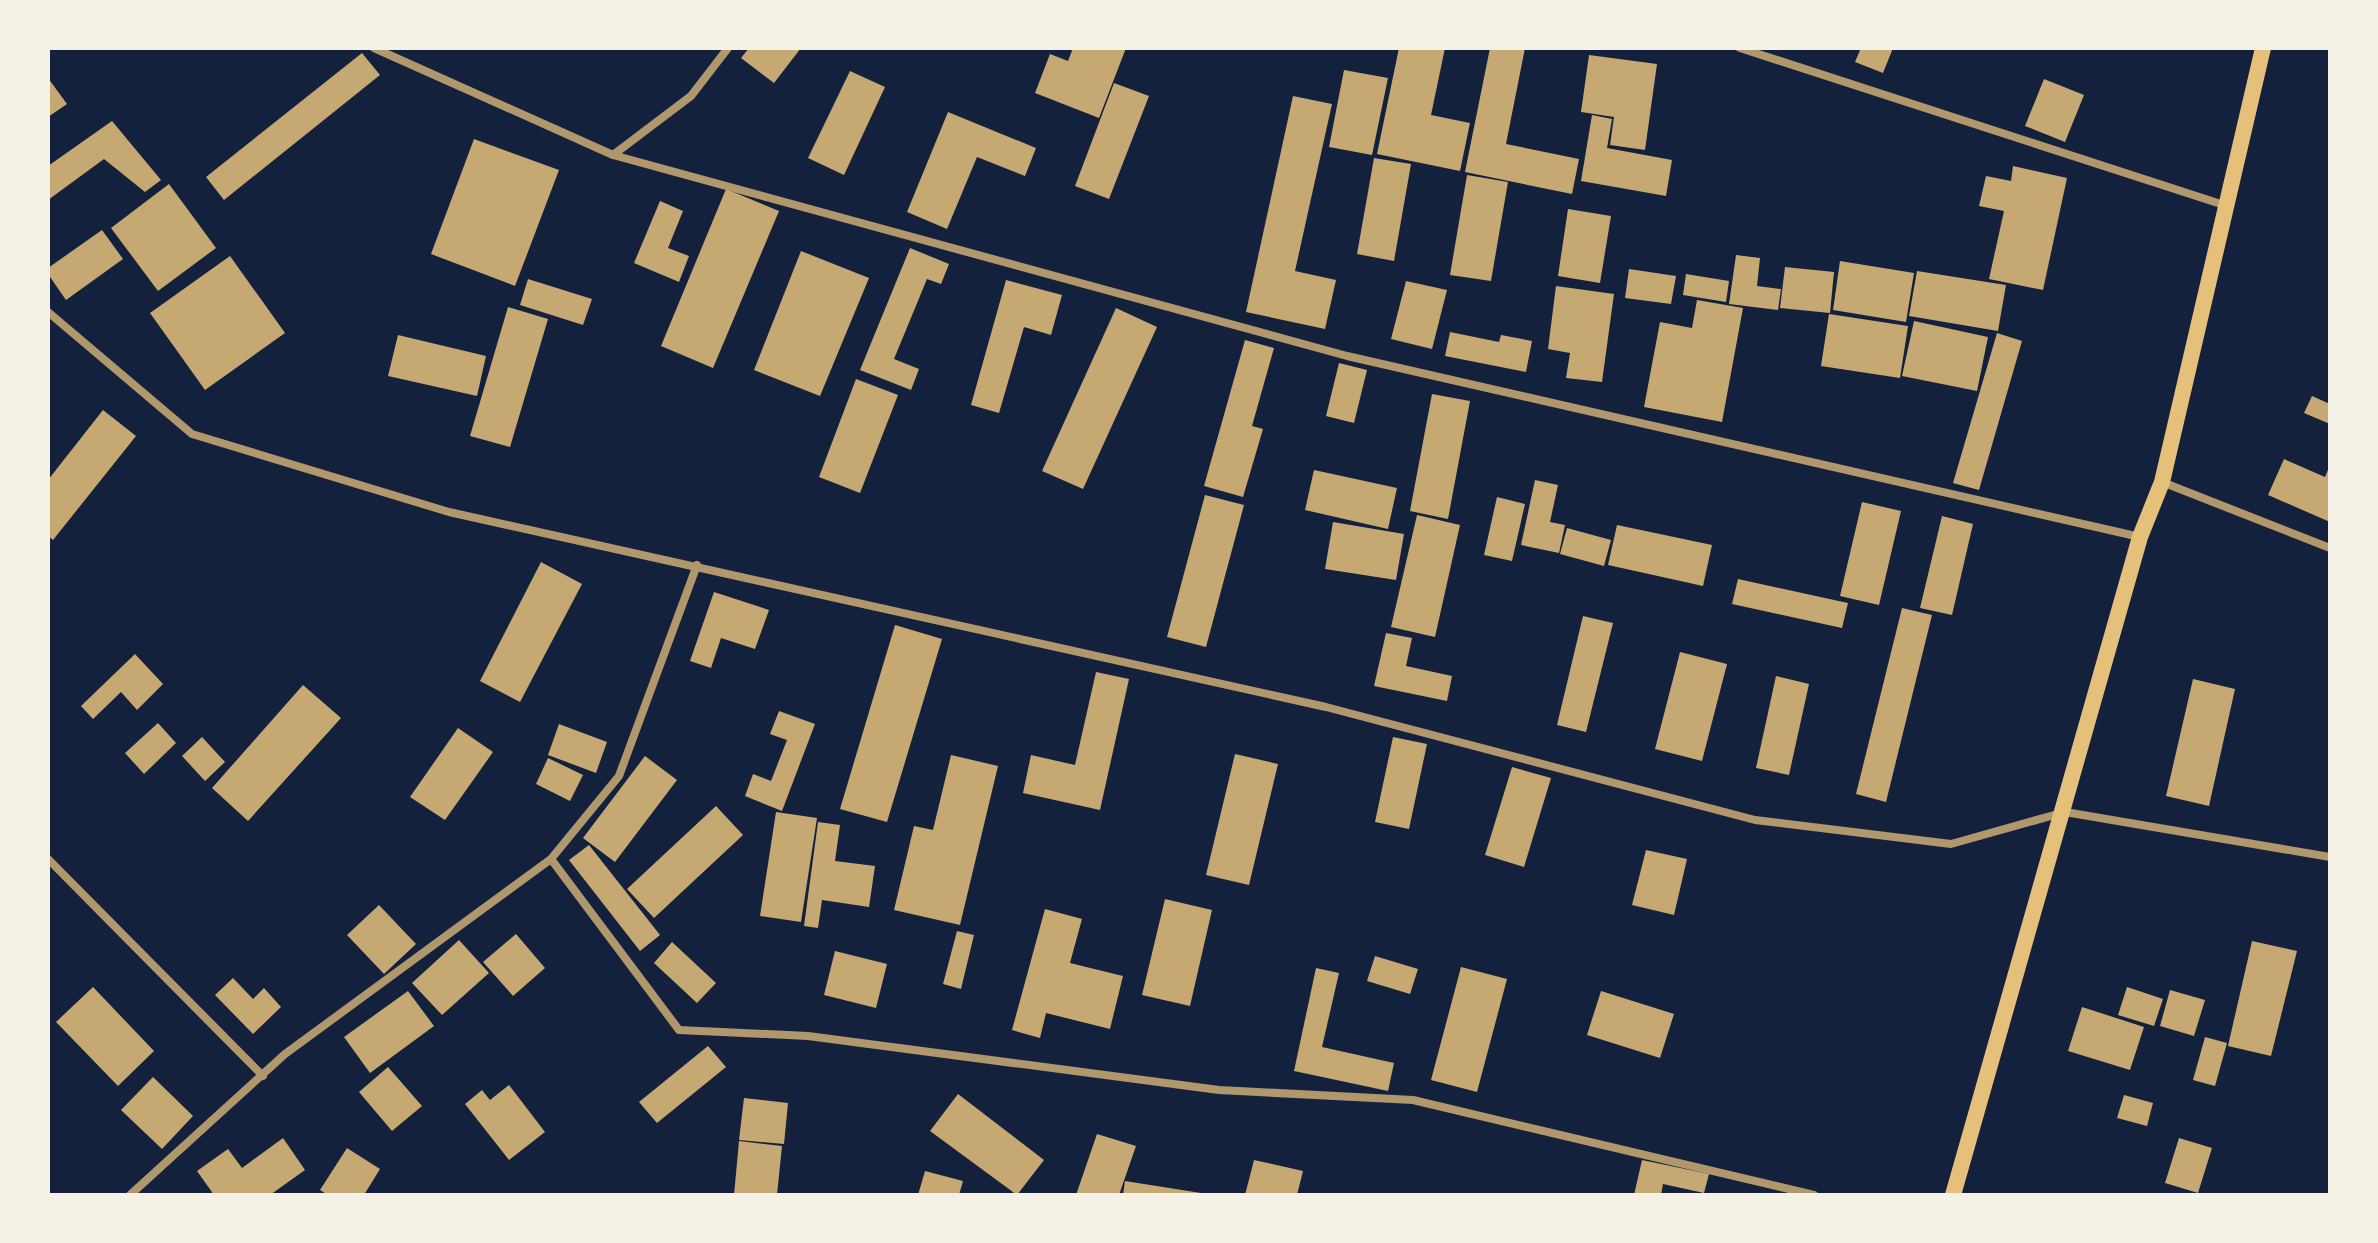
<svg xmlns="http://www.w3.org/2000/svg" width="2378" height="1243" font-family="'DejaVu Sans',sans-serif">
	<style>
		.building { fill: #c6a872 }
		.lines { fill: none; stroke-linecap: round; stroke-linejoin: round }
		.minor { stroke: #b1986c; stroke-width: 8 }
		.secondary { stroke: #e5c07b; stroke-width: 16 }
	</style>
	<rect width="100%" height="100%" fill="#14213d"/>
	<!-- building -->
	<path class="building" d="M749 48H801L774 83 741 58Z
		M1073 48H1126L1099 118 1035 93 1050 54 1068 61Z
		M1399 48H1445L1431 115 1470 123 1460 171 1377 154Z
		M1490 48H1525L1506 144 1579 159 1572 194 1465 172Z
		M1861 48H1893L1883 73 1855 62Z
		M362 53 380 75 224 200 206 177Z
		M1589 55 1657 64 1645 150 1610 145 1614 117 1581 112Z
		M1344 70 1388 78 1372 155 1329 147Z
		M850 71 885 87 844 175 808 158Z
		M48 78 67 104 48 117Z
		M2044 79 2084 95 2065 142 2025 126Z
		M1114 83 1149 96 1109 199 1075 186Z
		M1293 96 1332 104 1295 271 1336 280 1325 329 1246 312Z
		M948 112 1036 148 1025 176 977 157 947 229 907 212Z
		M1592 115 1612 119 1607 148 1672 160 1666 196 1581 181Z
		M112 121 161 180 145 192 104 159 48 200V166Z
		M474 139 559 170 515 286 431 254Z
		M1374 158 1411 164 1394 261 1357 254Z
		M2013 166 2067 178 2043 290 1989 279 2004 211 1979 206 1986 176 2011 181Z
		M1467 175 1508 182 1491 281 1450 275Z
		M169 184 216 248 158 291 111 228Z
		M726 189 779 211 713 368 661 346Z
		M660 201 683 211 668 248 689 256 679 282 634 263Z
		M1568 209 1611 216 1600 283 1558 276Z
		M102 230 123 259 66 300 48 274V268Z
		M910 248 949 264 941 284 927 279 894 359 919 369 911 390 860 370Z
		M801 251 869 278 820 396 754 370Z
		M1736 255 1760 258 1757 286 1781 289 1778 310 1729 304Z
		M230 256 285 333 205 390 150 313Z
		M1840 261 1914 273 1906 322 1833 310Z
		M1785 267 1834 272 1830 313 1780 308Z
		M1629 269 1676 276 1671 304 1625 298Z
		M1917 271 2006 285 1998 331 1909 316Z
		M1686 274 1729 281 1726 302 1683 295Z
		M528 279 592 299 583 325 520 305Z
		M1006 280 1062 295 1051 335 1024 327 999 413 971 405Z
		M1406 281 1447 290 1432 349 1391 339Z
		M1556 286 1614 294 1602 382 1566 378 1570 353 1548 349Z
		M1697 300 1743 308 1722 422 1644 407 1660 322 1692 328Z
		M508 307 548 319 510 447 470 436Z
		M1116 308 1157 327 1083 489 1042 471Z
		M1829 314 1908 326 1900 378 1821 366Z
		M1914 321 1988 337 1977 391 1902 376Z
		M1450 332 1499 342 1501 335 1532 341 1526 372 1445 356Z
		M1997 333 2022 341 1979 490 1953 483Z
		M398 335 486 356 477 396 388 376Z
		M1245 340 1274 348 1252 426 1263 429 1243 497 1204 486Z
		M1339 363 1367 370 1354 423 1326 416Z
		M856 379 898 395 860 493 819 477Z
		M1432 394 1470 401 1448 519 1410 511Z
		M2312 396 2330 404V424L2304 413Z
		M103 410 136 436 53 540 48 536V480Z
		M2284 459 2325 477 2330 465V522L2268 495Z
		M1314 470 1397 488 1388 529 1305 510Z
		M1535 480 1558 485 1550 522 1565 525 1559 553 1521 545Z
		M1205 495 1244 505 1206 647 1167 637Z
		M1497 497 1525 504 1512 561 1484 555Z
		M1862 502 1901 511 1879 605 1840 596Z
		M1417 515 1460 525 1435 637 1391 627Z
		M1942 516 1973 524 1952 615 1920 608Z
		M1333 522 1404 534 1396 580 1325 569Z
		M1617 525 1712 545 1703 586 1608 565Z
		M1567 528 1611 540 1604 566 1560 554Z
		M541 562 582 584 520 702 480 681Z
		M1738 579 1848 603 1842 628 1732 604Z
		M714 592 769 610 755 649 721 638 711 668 690 661Z
		M1902 608 1932 615 1886 802 1856 794Z
		M1583 616 1613 623 1586 732 1557 725Z
		M895 625 942 639 887 822 840 809Z
		M1386 633 1412 638 1406 666 1452 676 1447 701 1374 686Z
		M1680 652 1727 664 1702 761 1655 749Z
		M135 654 163 684 137 710 121 692 93 719 81 706Z
		M1096 672 1129 679 1100 810 1023 793 1031 755 1075 765Z
		M1776 676 1809 684 1789 775 1756 768Z
		M2193 679 2235 689 2209 806 2166 796Z
		M303 685 341 718 248 821 212 788Z
		M779 711 815 724 782 811 745 796 753 774 771 781 787 740 770 734Z
		M158 723 176 743 144 774 125 753Z
		M559 724 607 742 596 773 548 755Z
		M458 728 493 752 445 820 410 797Z
		M202 737 225 762 205 781 182 756Z
		M1393 737 1427 744 1409 829 1375 822Z
		M1235 754 1278 764 1249 885 1206 875Z
		M951 755 998 766 960 925 894 910 914 826 933 830Z
		M645 756 677 780 615 862 583 838Z
		M548 758 583 775 570 801 536 784Z
		M1512 767 1551 778 1524 867 1485 855Z
		M716 806 743 835 654 918 627 889Z
		M776 812 817 818 801 922 760 916Z
		M818 822 840 825 835 861 875 866 869 907 822 900 818 928 804 926Z
		M589 845 660 935 640 951 569 860Z
		M1646 850 1687 859 1674 915 1632 905Z
		M1165 899 1212 910 1190 1006 1142 995Z
		M379 905 416 944 384 974 347 935Z
		M1045 909 1082 919 1070 963 1123 976 1110 1029 1046 1013 1040 1038 1012 1030Z
		M957 931 974 935 961 989 943 984Z
		M516 934 545 968 513 996 483 962Z
		M459 940 489 973 442 1015 412 983Z
		M2252 941 2297 951 2271 1056 2228 1046Z
		M672 942 716 983 697 1003 654 963Z
		M835 951 887 964 876 1008 824 995Z
		M1375 956 1418 969 1410 994 1367 981Z
		M1461 967 1507 979 1477 1092 1431 1080Z
		M1316 968 1339 973 1322 1047 1394 1063 1388 1091 1294 1071Z
		M233 978 253 999 264 988 281 1007 253 1034 215 995Z
		M93 987 154 1051 118 1086 56 1022Z
		M2127 987 2163 999 2154 1026 2118 1015Z
		M2170 990 2205 1000 2194 1036 2160 1026Z
		M408 991 434 1026 370 1073 344 1037Z
		M1601 991 1674 1014 1660 1058 1587 1035Z
		M2082 1007 2144 1027 2130 1070 2068 1051Z
		M2205 1037 2227 1043 2215 1086 2193 1080Z
		M708 1046 726 1067 657 1123 639 1102Z
		M388 1067 422 1106 392 1131 359 1092Z
		M153 1077 193 1116 162 1149 121 1110Z
		M509 1085 545 1132 509 1160 465 1104 482 1090 490 1100Z
		M958 1094 1044 1160 1017 1195 930 1131Z
		M2124 1095 2153 1103 2147 1126 2117 1118Z
		M744 1098 788 1103 784 1144 739 1140Z
		M1097 1134 1136 1146 1119 1195H1076Z
		M283 1138 305 1170 270 1195H214L197 1171 228 1149 242 1168Z
		M2179 1138 2212 1148 2198 1193 2165 1183Z
		M739 1141 782 1146 777 1195H734Z
		M347 1148 380 1169 364 1195H328L320 1190Z
		M1254 1160 1303 1171 1297 1195H1245Z
		M1642 1160 1709 1174 1704 1193 1663 1184 1661 1195H1634Z
		M925 1171 963 1181 959 1195H918Z
		M1125 1181 1201 1193 1200 1195H1123Z"/>
	<g class="lines">
		<!-- minor -->
		<path class="minor" d="M374 48 613 155 1347 356 2140 537
			M1740 48 2224 205
			M613 155 691 96 728 48
			M48 312 192 434 449 512 1326 707 1755 820 1951 844 2065 812 2330 857
			M2162 482 2330 548
			M48 859 263 1076
			M551 859 679 1030 808 1036 1219 1090 1413 1100 1814 1195
			M130 1195 285 1054 551 859 619 776 697 565"/>
		<!-- secondary -->
		<path class="secondary" d="M1953 1195 2140 537 2162 482 2263 48"/>
	</g>
	<!-- border -->
	<rect width="2378" height="1243" fill="none" stroke="#f6f1e7" stroke-width="100"/>
</svg>
